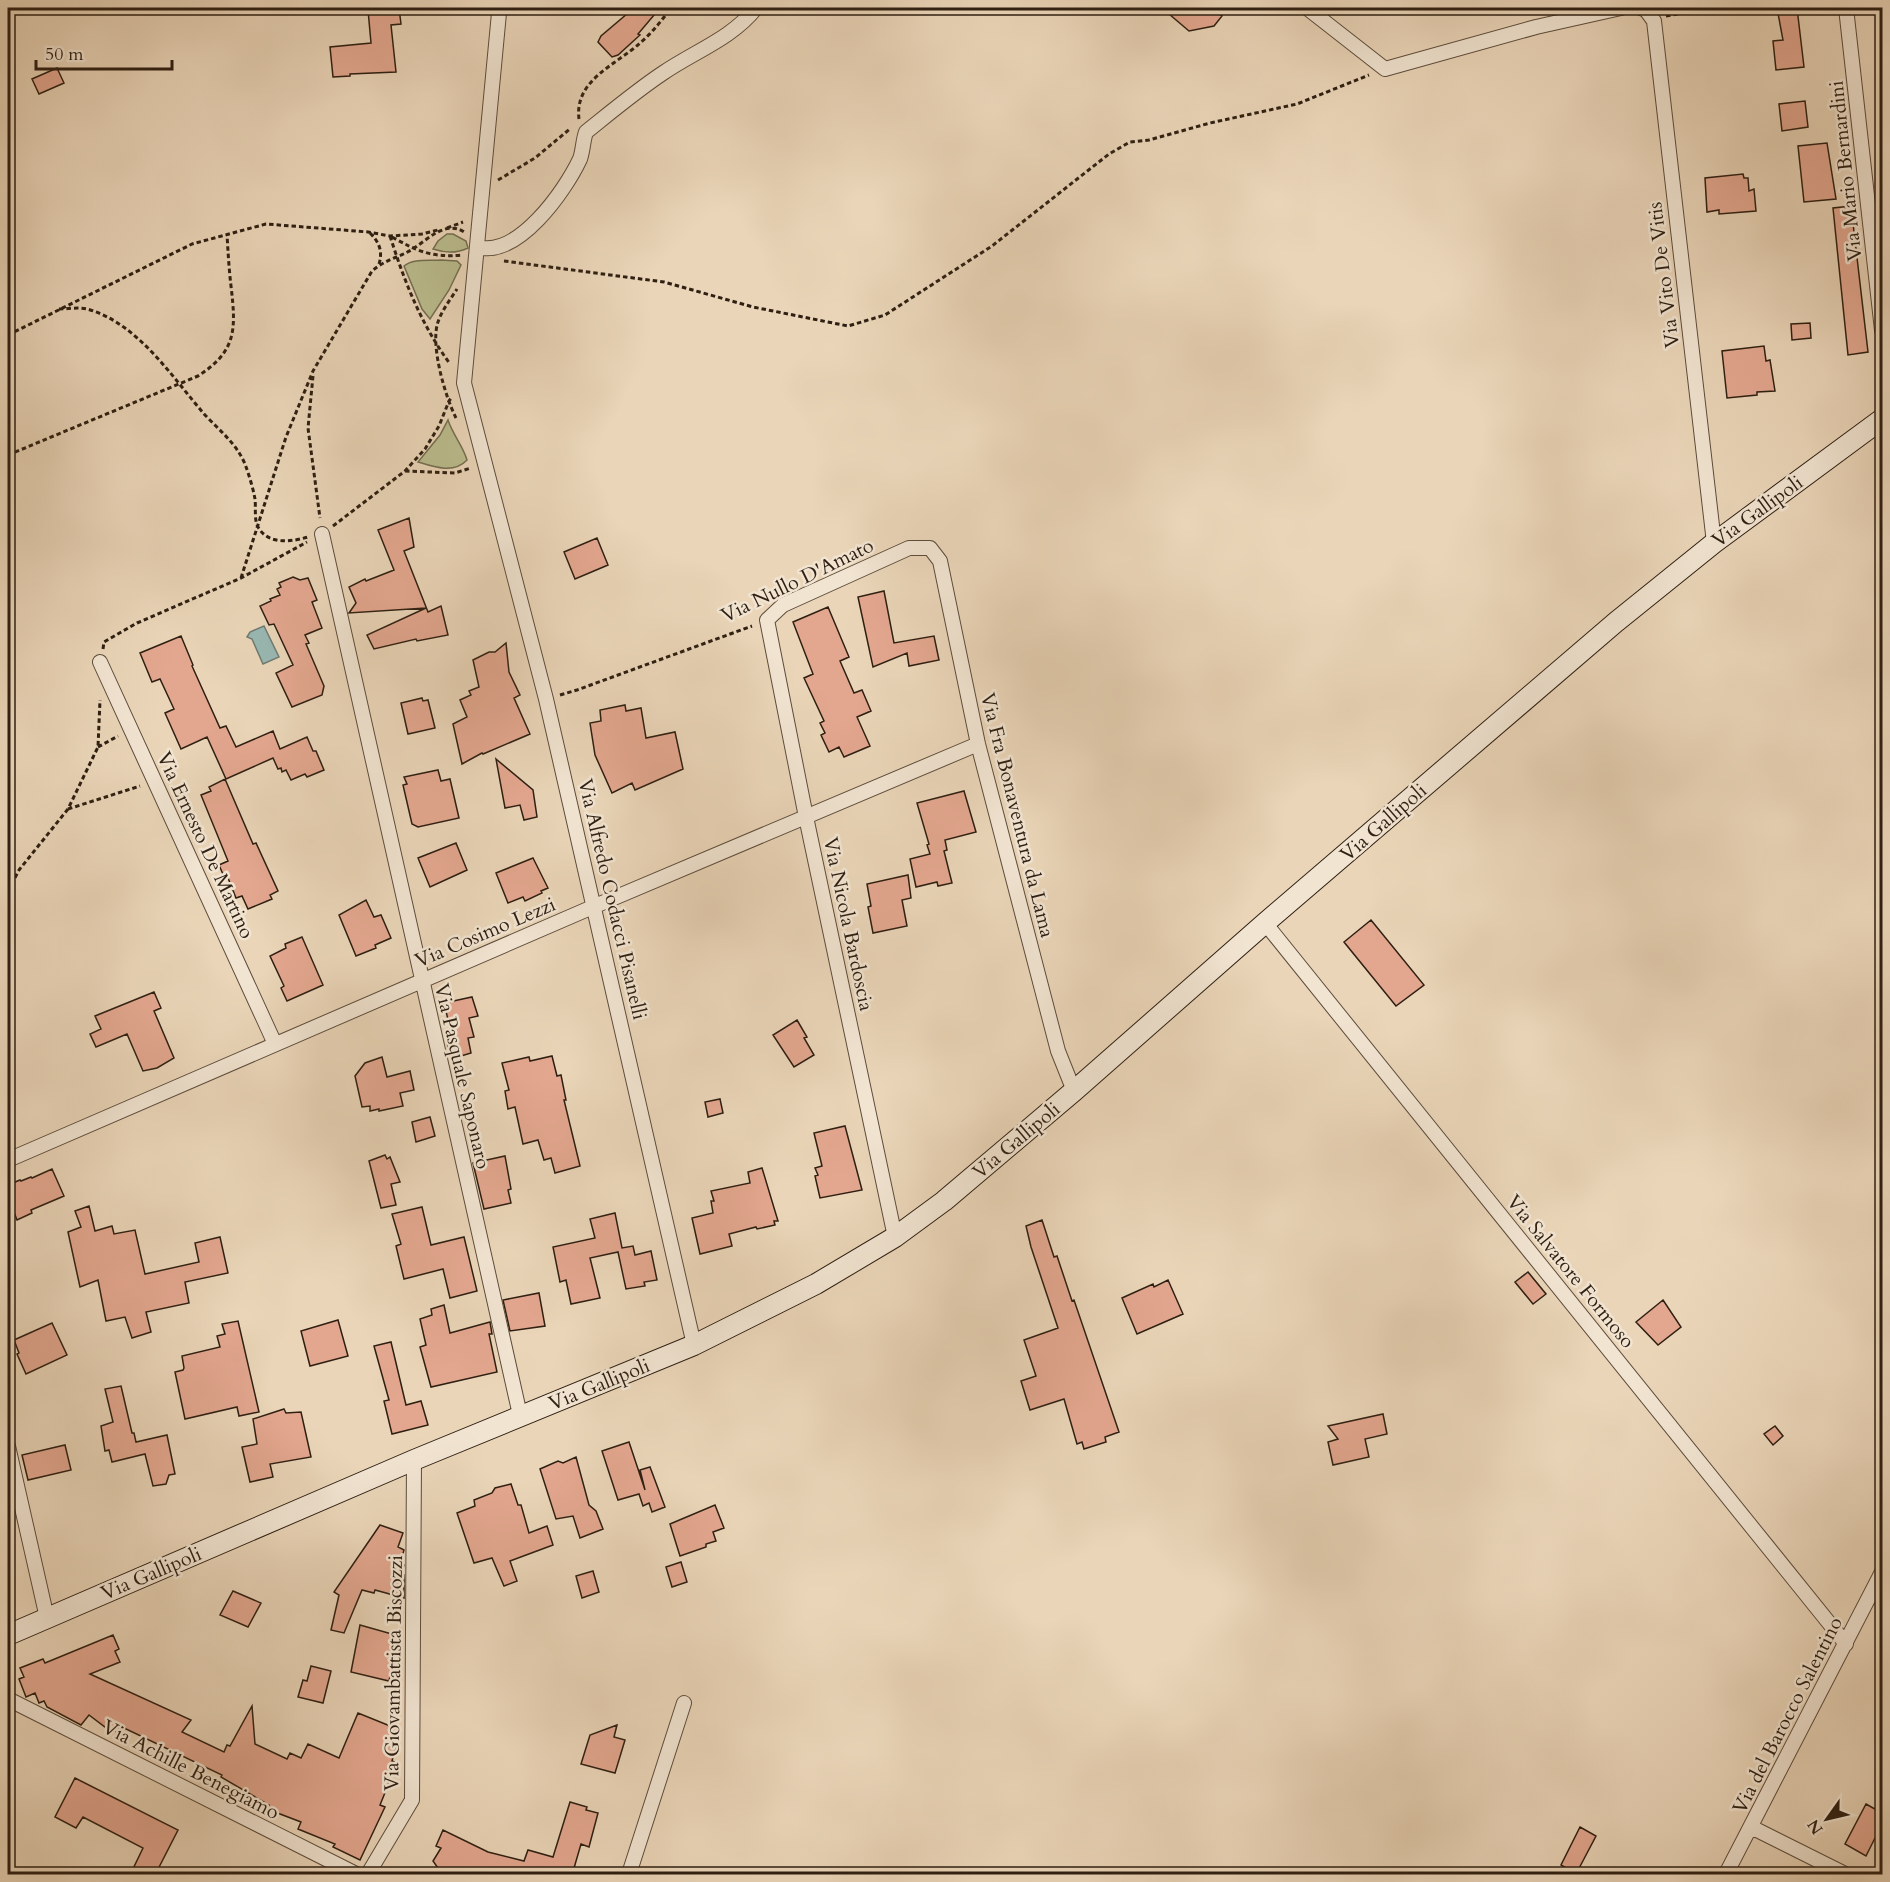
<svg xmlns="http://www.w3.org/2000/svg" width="1890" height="1882" font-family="Cardo,serif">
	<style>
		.green { fill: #babc8d; stroke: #746e50; stroke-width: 1.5 }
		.water { fill: #98b8b3; stroke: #6e7b73; stroke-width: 1.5 }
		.building { fill: #e3a78f; stroke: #2e1f12; stroke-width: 1.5 }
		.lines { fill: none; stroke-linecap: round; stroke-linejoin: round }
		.street-casing { stroke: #5d4c3c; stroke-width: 16 }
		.secondary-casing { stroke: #2e1f12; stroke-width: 22 }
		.path { stroke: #2e1f12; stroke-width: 3; stroke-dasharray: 4.5 3; stroke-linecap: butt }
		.street { stroke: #f1e4d1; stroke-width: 14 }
		.secondary { stroke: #f1e4d1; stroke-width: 20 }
		.labels { text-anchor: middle; stroke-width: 5; stroke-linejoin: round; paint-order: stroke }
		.street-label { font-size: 20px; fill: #2e1f12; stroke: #f1e4d1 }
	</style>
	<rect width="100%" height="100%" fill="#ead5b8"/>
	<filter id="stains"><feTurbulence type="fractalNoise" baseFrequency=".00333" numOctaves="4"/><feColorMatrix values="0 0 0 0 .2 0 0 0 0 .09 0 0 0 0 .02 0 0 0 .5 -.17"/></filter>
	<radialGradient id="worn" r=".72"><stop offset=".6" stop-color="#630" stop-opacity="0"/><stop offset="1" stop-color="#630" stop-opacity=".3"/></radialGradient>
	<!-- green -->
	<path class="green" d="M447 234H453L466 241 468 248C456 254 445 253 433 249L438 241Z
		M441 260 457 261 461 265 449 290 430 319 422 309 404 266C413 258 429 261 441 260Z
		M448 420C453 435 463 446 467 460 454 474 434 467 418 462L440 435Z"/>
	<!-- water -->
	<path class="water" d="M264 626 279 657 263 664 252 639 247 637 250 632Z"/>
	<!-- building -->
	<path class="building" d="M389 8H399L401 24 391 25 396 72 350 74V76L333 77 330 47 371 43 368 10Z
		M634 8H660L638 34 640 35 618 55 612 57 598 42 601 36Z
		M1162 8H1211L1222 16 1214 26 1189 31Z
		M1777 8H1797L1804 67 1776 70 1773 41 1783 40Z
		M57 68 64 83 39 94 32 79Z
		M1805 101 1808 127 1782 131 1779 104Z
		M1827 143 1836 199 1804 202 1798 146Z
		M1743 174 1744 178H1748L1749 191 1754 189 1756 211 1719 214V210L1707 212 1705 178Z
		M1851 206 1868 352 1848 355 1833 208Z
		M1810 323 1811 338 1792 340 1791 324Z
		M1764 346 1766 361 1770 360 1775 391 1757 392V395L1727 398 1722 351Z
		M409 518 414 547 404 551 428 612 441 606 448 635 417 641 416 639 374 649 367 635 426 608 349 613 356 603 349 587 365 579 366 581 394 570 378 530Z
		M597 538 608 565 575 579 564 552Z
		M293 577 300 580 308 578 317 600 312 602 322 628 305 635 309 643 306 644 324 686 322 695 292 707 276 673 293 665 274 624 269 625 260 606 271 601 270 599 280 595 277 589 281 587 279 583Z
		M884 591 894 643 934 636 939 660 909 666 907 653 873 667 858 597Z
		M828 607 849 657 840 661 854 693 862 690 871 711 857 717 870 746 844 757 839 747 829 752 821 735 825 733 820 723 824 721 804 678 813 674 793 622Z
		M181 636 193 665 192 666 220 728 226 726 236 747 273 731 280 749 307 737 313 751H316L324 770 307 777 305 774 291 780 286 770 282 772 281 768 278 769 273 758 226 779 207 737 181 749 165 713 174 709 160 679 152 682 140 653Z
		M506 643 509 672 520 695 514 698 530 734 483 754 482 753 462 764 453 724 467 717 460 700 471 695 469 691 479 687 473 660 489 652H495Z
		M422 698 423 701 428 700 435 728 408 734 401 703Z
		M625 705 626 711 641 708 646 738 675 732 683 769 635 790 632 783 612 793 595 755 590 723 601 721 600 710Z
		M496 759 533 790 537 817 524 820 520 805 505 808Z
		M438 770 441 781 450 779 459 818 418 827 412 824 403 785 407 784 404 777Z
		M225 779 253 844 256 843 278 891 270 895 272 899 248 909 242 896 236 898 228 878 225 879 219 865 228 861 201 795 211 791 209 787Z
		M964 791 976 832 945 840 947 850 944 851 952 883 938 886 937 882 916 887 910 859 930 854 927 845 929 844 917 803Z
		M456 843 467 870 430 887 418 858Z
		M533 858 548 888 541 891 542 893 525 901 523 897 508 903 496 873Z
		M908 875 911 898 902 900 907 926 873 933 868 907 871 906 867 884Z
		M366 900 374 917 381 915 391 938 375 945 376 948 356 956 339 915Z
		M1371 920 1424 985 1396 1006 1344 942Z
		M302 937 323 985 287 1001 281 988 284 986 270 956 286 948 285 944Z
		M154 992 161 1008 154 1011 174 1058 157 1068 143 1071 127 1034 96 1047 90 1034 101 1029 95 1016Z
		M472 997 478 1016 469 1018 474 1037 468 1038 471 1053 451 1059 446 1038 452 1036 444 1003Z
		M797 1020 807 1037 804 1038 814 1055 794 1067 773 1035Z
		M552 1056 557 1076 561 1075 566 1100H564L580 1166 555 1173 551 1158 544 1160 538 1140 523 1144 515 1107 508 1109 505 1091 509 1090 502 1063 529 1057 530 1061Z
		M382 1057 387 1077 410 1071 414 1090 400 1093 403 1106 379 1111V1109L370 1111V1106L362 1107 355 1076 365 1063Z
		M720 1099 723 1113 708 1117 705 1102Z
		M430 1117 435 1136 416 1142 412 1122Z
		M845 1126 862 1190 820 1198 815 1176 818 1175 815 1168 822 1166 814 1133Z
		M385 1155 387 1159 390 1157 400 1182 391 1184 396 1205 381 1208 369 1161Z
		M505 1156 511 1189 508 1190 511 1203 484 1209 473 1163Z
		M762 1168 778 1221H774L775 1225 757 1229 756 1227 729 1234 732 1246 700 1254 692 1218 713 1213 711 1201H714L711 1191 750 1183 748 1172Z
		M52 1169 64 1196 31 1210 32 1213 17 1220 14 1212 8 1215V1185L20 1180 21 1181 31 1177 32 1178Z
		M89 1206 95 1231 112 1226 114 1234 135 1230 145 1274 199 1262 195 1243 220 1237 228 1273 185 1282 189 1303 146 1312 151 1332 132 1338 125 1317 106 1321 98 1280 80 1287 68 1232 81 1227 75 1211Z
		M422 1207 431 1245 464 1237 477 1291 450 1298 443 1269 404 1279 396 1246 401 1244 392 1214Z
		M615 1213 622 1248 633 1246 635 1255 651 1251 657 1280 644 1282 645 1286 626 1289 618 1252 590 1258 600 1298 571 1304 566 1280 560 1282 553 1247 595 1238 590 1219Z
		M1042 1220 1054 1257 1057 1256 1072 1301 1074 1300 1119 1432 1105 1437 1106 1442 1084 1449 1082 1442 1077 1444 1064 1399 1030 1410 1021 1381 1036 1376 1024 1340 1058 1328 1031 1247 1026 1226Z
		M1528 1272 1546 1294 1533 1304 1515 1282Z
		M1168 1280 1183 1314 1137 1334 1122 1298 1153 1284 1154 1287Z
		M539 1293 545 1326 510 1331 503 1300Z
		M1663 1300 1681 1327 1658 1345 1636 1322Z
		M444 1305 450 1333 490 1322 492 1334H489L497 1372 431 1387 420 1347 426 1345 420 1319 432 1315 431 1309Z
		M338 1320 348 1356 310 1366 301 1331Z
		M238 1321 259 1412 239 1416 237 1407 185 1419 175 1372 183 1370 184 1368 182 1356 220 1347 217 1336 225 1334 222 1324Z
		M52 1323 67 1355 26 1374 17 1354 19 1353 14 1340Z
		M391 1342 406 1405 421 1401 428 1425 392 1434 384 1401 389 1400 374 1346Z
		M121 1386 132 1433H134L136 1442 167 1435 175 1474 169 1475 166 1484 153 1486 145 1454 112 1462 109 1450 105 1451 101 1426 113 1422 105 1389Z
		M284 1409 286 1413 301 1412 311 1457 270 1464 273 1477 250 1482 242 1447 257 1444 253 1419Z
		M1383 1414 1387 1434 1365 1439 1369 1457 1333 1465 1328 1442 1338 1439 1328 1426Z
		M1775 1426 1783 1436 1773 1445 1764 1434Z
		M629 1442 645 1490 640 1470 650 1467 665 1507 652 1512 649 1503 643 1506 639 1494 618 1500 602 1451Z
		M65 1445 71 1470 28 1480 22 1455Z
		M576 1457 589 1505 596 1511 603 1529 580 1538 573 1516 556 1519 540 1469 558 1461 563 1463Z
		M511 1484 518 1505H521L529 1533 547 1526 553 1545 510 1561 517 1581 504 1586 492 1558 474 1563 457 1513 475 1506 474 1500 492 1493 495 1488Z
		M715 1505 724 1528 713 1532 716 1541 706 1544V1547L680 1556 670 1524Z
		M380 1525 403 1533 398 1547 404 1550 400 1564 404 1565 401 1575H404V1598L375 1590 374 1593 362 1590 344 1633 331 1630 339 1595 334 1592Z
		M681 1562 687 1582 672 1587 666 1567Z
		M593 1571 599 1592 582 1598 576 1576Z
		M233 1591 261 1603 248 1627 220 1615Z
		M360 1625 399 1636 389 1681 351 1672Z
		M113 1635 119 1649 115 1651 120 1662 90 1674 191 1720 182 1732 224 1752 227 1745 230 1746 252 1706 255 1744 287 1759 290 1753 301 1758 308 1744 339 1758 358 1713 400 1730 392 1761 397 1763 380 1805 385 1807 360 1860 333 1847 335 1844 298 1829 301 1822 267 1809 269 1805 221 1777 222 1775 120 1726 117 1732 105 1727 89 1715 81 1725 47 1707 44 1701 39 1703 35 1693 26 1697 19 1679 24 1677 20 1668 43 1659 45 1663Z
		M311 1666 331 1671 323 1703 298 1697 303 1680 307 1681Z
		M617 1725 614 1737 625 1740 615 1773 581 1764 590 1735Z
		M75 1778 178 1830 155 1875H130L143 1848 83 1817 76 1828 55 1817Z
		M570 1802 587 1807 586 1810 598 1813 589 1847 581 1844 572 1875H446L440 1871 433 1861 441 1848 436 1846 443 1830 488 1852 524 1861 528 1850 553 1857Z
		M1866 1804 1882 1813V1842L1875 1838 1866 1856 1845 1844Z
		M1580 1827 1596 1836 1576 1874 1561 1865Z"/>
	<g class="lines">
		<!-- street casing -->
		<g class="street-casing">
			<path id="street" d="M498 8 499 13 464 383 546 699 694 1345
				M1307 8 1385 69 1536 27 1621 8
				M1641 8 1646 10 1654 21 1714 543
				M1846 8 1882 330
				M478 247C518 258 565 191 580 159 583 151 583 140 586 132 611 112 636 91 663 73 695 51 731 39 756 8
				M322 534 520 1415
				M100 662 275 1044
				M1265 923 1846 1644
				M8 1160 595 906 978 744
				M895 1237 806 817 767 620 783 605 909 548H930L940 561 978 744 1058 1051 1074 1091
				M8 1446 47 1618
				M8 1699 356 1874
				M1751 1827 1845 1874
				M368 1874 412 1800 414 1460
				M629 1874 684 1703
				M1726 1874 1882 1572"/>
		</g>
		<!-- secondary casing -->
		<g class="secondary-casing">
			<path id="secondary" d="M8 1635 414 1460 694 1345 816 1284 895 1237 944 1201 1074 1091 1265 923 1616 622 1714 543 1882 419"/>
		</g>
		<!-- path -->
		<path class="path" d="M1666 16 1695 11 1699 8
			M579 119C574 80 616 65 640 43 652 33 662 20 671 8
			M498 180 535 158 571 128
			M447 228 463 222
			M370 233C379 242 383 251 379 264
			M390 236C405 283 421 324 450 364
			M392 237C417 251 432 258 462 255
			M504 261 664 282 753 307 848 326 885 315 992 246 1109 154 1130 142 1149 140 1210 123 1297 104 1369 75
			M59 309C68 309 78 307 87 309 138 323 172 377 205 415 220 431 236 443 245 464 249 475 253 488 255 499 256 507 254 520 258 527 268 545 291 542 308 537
			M8 335 192 244 266 224 368 232 390 236 422 234 438 230
			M313 376 308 428 320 518
			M456 418C445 396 430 345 438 322 442 310 450 300 457 289
			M8 455 198 376C237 351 236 329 231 286 229 269 228 252 227 234
			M405 471 455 473 471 468
			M333 526 405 471 425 449 439 426 449 401 452 397
			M241 578 286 437 313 371 372 271C386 259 398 258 413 249 428 239 446 220 464 232
			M103 649 104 642 137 623 241 578 307 542
			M560 695 577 690 752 626
			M98 747 118 736
			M68 809 140 786
			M8 891 19 870 68 809 98 747 100 700"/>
		<!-- street -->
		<use href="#street" class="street"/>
		<!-- secondary -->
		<use href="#secondary" class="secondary"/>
	</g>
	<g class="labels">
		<!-- street labels -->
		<g class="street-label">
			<text transform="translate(1845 171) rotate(-96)" y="7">Via Mario Bernardini</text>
			<text transform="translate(1663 275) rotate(-97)" y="7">Via Vito De Vitis</text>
			<text transform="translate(1757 511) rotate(-36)" y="7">Via Gallipoli</text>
			<text transform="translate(797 580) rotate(-26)" y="7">Via Nullo D'Amato</text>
			<text transform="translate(1018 815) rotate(76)" y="7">Via Fra Bonaventura da Lama</text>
			<text transform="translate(1383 822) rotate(-41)" y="7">Via Gallipoli</text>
			<text transform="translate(206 845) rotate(65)" y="7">Via Ernesto De Martino</text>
			<text transform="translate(613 899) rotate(77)" y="7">Via Alfredo Codacci Pisanelli</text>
			<text transform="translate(849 924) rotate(78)" y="7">Via Nicola Bardoscia</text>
			<text transform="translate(485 932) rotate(-23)" y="7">Via Cosimo Lezzi</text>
			<text transform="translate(463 1076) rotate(77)" y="7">Via Pasquale Saponaro</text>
			<text transform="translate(1016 1140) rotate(-40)" y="7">Via Gallipoli</text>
			<text transform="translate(1571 1271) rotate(51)" y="7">Via Salvatore Formoso</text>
			<text transform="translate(599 1384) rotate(-22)" y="7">Via Gallipoli</text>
			<text transform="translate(151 1573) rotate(-23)" y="7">Via Gallipoli</text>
			<text transform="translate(393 1673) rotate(-89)" y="7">Via Giovambattista Biscozzi</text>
			<text transform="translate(1787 1715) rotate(-63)" y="7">Via del Barocco Salentino</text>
			<text transform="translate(191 1769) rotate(27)" y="7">Via Achille Benegiamo</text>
		</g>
	</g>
	<!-- margin -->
	<rect width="1890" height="1882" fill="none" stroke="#ead5b8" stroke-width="30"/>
	<rect x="9" y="9" width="1872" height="1864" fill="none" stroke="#2e1f12" stroke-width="3"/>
	<rect x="15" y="15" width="1860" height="1852" fill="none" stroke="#2e1f12" stroke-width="1.5"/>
	<!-- north arrow -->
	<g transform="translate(1827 1819) rotate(236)" stroke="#f1e4d1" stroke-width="4.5" paint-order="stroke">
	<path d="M0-4.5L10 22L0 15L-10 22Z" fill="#2e1f12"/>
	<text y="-9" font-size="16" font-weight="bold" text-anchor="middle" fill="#2e1f12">N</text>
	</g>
	<!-- scale -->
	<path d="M36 60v9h136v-9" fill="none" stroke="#2e1f12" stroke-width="3"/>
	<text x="45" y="60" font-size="18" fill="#2e1f12" stroke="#f1e4d1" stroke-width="4.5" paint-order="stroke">50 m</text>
	<rect width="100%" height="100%" filter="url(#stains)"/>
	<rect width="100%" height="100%" fill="url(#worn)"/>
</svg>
